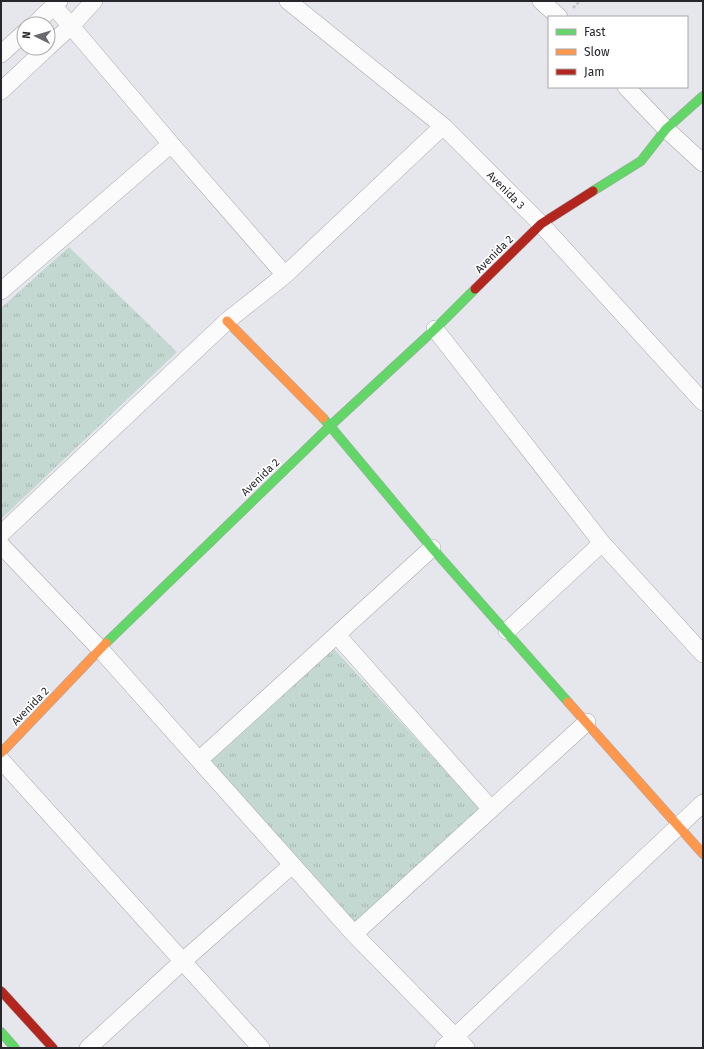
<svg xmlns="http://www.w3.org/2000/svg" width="704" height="1049" font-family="'Fira Sans',sans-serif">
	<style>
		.grass { fill: url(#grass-tufts) }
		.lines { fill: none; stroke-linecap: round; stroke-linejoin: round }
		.street-casing { stroke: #a8a8ae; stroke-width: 18 }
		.fast-casing { stroke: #a8a8ae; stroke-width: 10 }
		.slow-casing { stroke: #a8a8ae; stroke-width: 10 }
		.jam-casing { stroke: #a8a8ae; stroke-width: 10 }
		.path { stroke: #c5c5c8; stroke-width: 2.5; stroke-dasharray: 3 2; stroke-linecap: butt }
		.street { stroke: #fbfbfc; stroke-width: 17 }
		.fast { stroke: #63d668; stroke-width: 9 }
		.slow { stroke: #ff974d; stroke-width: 9 }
		.jam { stroke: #b3261e; stroke-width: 9 }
		.labels { text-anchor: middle; stroke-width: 3.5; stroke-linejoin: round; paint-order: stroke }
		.street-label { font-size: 11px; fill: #26262b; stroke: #fff }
	</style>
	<defs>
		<pattern id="grass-tufts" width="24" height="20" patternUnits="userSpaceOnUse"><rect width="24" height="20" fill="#c2d8d0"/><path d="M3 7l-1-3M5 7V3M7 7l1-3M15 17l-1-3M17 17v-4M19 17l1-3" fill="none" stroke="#a7b9b3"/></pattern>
	</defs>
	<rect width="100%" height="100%" fill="#e6e6ed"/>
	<!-- grass -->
	<path class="grass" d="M69 247 177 352 1 519V308Z
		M334 649 480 809 353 924 207 760Z"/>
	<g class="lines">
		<!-- street casing -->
		<g class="street-casing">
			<path id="street" d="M288 1 443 126 541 224 703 402
				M541 1 559 17
				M54 7 71 26 171 144 285 275
				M35 24 59 1
				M48 47 71 26 94 1
				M1 54 24 33
				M626 87 666 129 703 163
				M1 91 47 48
				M1 291 171 144
				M435 329 602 543 703 654
				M1 534 227 321 285 275 443 126
				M1 545 100 649 354 934 466 1048
				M507 631 602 543
				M337 635 491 809
				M1 760 261 1048
				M199 760 432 548
				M354 934 587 722
				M88 1048 183 961 292 865
				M443 1048 703 803"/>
		</g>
		<!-- fast casing -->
		<g class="fast-casing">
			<path id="fast" d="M593 191 641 161 666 129 703 96
				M323 418 330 426 432 548 568 702
				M106 643 330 426 435 329 475 289
				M1 1032 15 1048"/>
		</g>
		<!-- slow casing -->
		<g class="slow-casing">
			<path id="slow" d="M227 321 323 418
				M568 702 703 854
				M1 753 106 643"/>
		</g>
		<!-- jam casing -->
		<g class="jam-casing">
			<path id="jam" d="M475 289 541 224 593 191
				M1 991 53 1048"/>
		</g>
		<!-- path -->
		<path class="path" d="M573 8 580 1"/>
		<!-- street -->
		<use href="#street" class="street"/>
		<!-- fast -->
		<use href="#fast" class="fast"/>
		<!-- slow -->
		<use href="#slow" class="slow"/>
		<!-- jam -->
		<use href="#jam" class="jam"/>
	</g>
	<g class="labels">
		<!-- street labels -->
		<g class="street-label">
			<text transform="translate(506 190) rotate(45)" y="4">Avenida 3</text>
			<text transform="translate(494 254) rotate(-45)" y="4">Avenida 2</text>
			<text transform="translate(260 477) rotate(-44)" y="4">Avenida 2</text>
			<text transform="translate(30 706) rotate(-46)" y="4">Avenida 2</text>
		</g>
	</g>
	<!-- border -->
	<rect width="704" height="1049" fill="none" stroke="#26262b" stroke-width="4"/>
	<!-- legend -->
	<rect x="548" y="16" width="140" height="72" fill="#ffffff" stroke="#a8a8aa"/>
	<rect x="556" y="29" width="20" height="6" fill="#63d668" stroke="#a8a8aa"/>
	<text x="584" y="36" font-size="12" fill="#26262b">Fast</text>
	<rect x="556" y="49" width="20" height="6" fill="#ff974d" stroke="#a8a8aa"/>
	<text x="584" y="56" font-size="12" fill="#26262b">Slow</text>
	<rect x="556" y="69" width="20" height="6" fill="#b3261e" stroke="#a8a8aa"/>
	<text x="584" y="76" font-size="12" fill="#26262b">Jam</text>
	<!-- north arrow -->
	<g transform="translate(36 36) rotate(275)"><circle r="19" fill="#ffffff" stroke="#a8a8aa"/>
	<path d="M0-3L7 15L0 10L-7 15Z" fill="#69696f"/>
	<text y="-6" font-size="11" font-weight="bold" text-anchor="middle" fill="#26262b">N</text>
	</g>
</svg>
